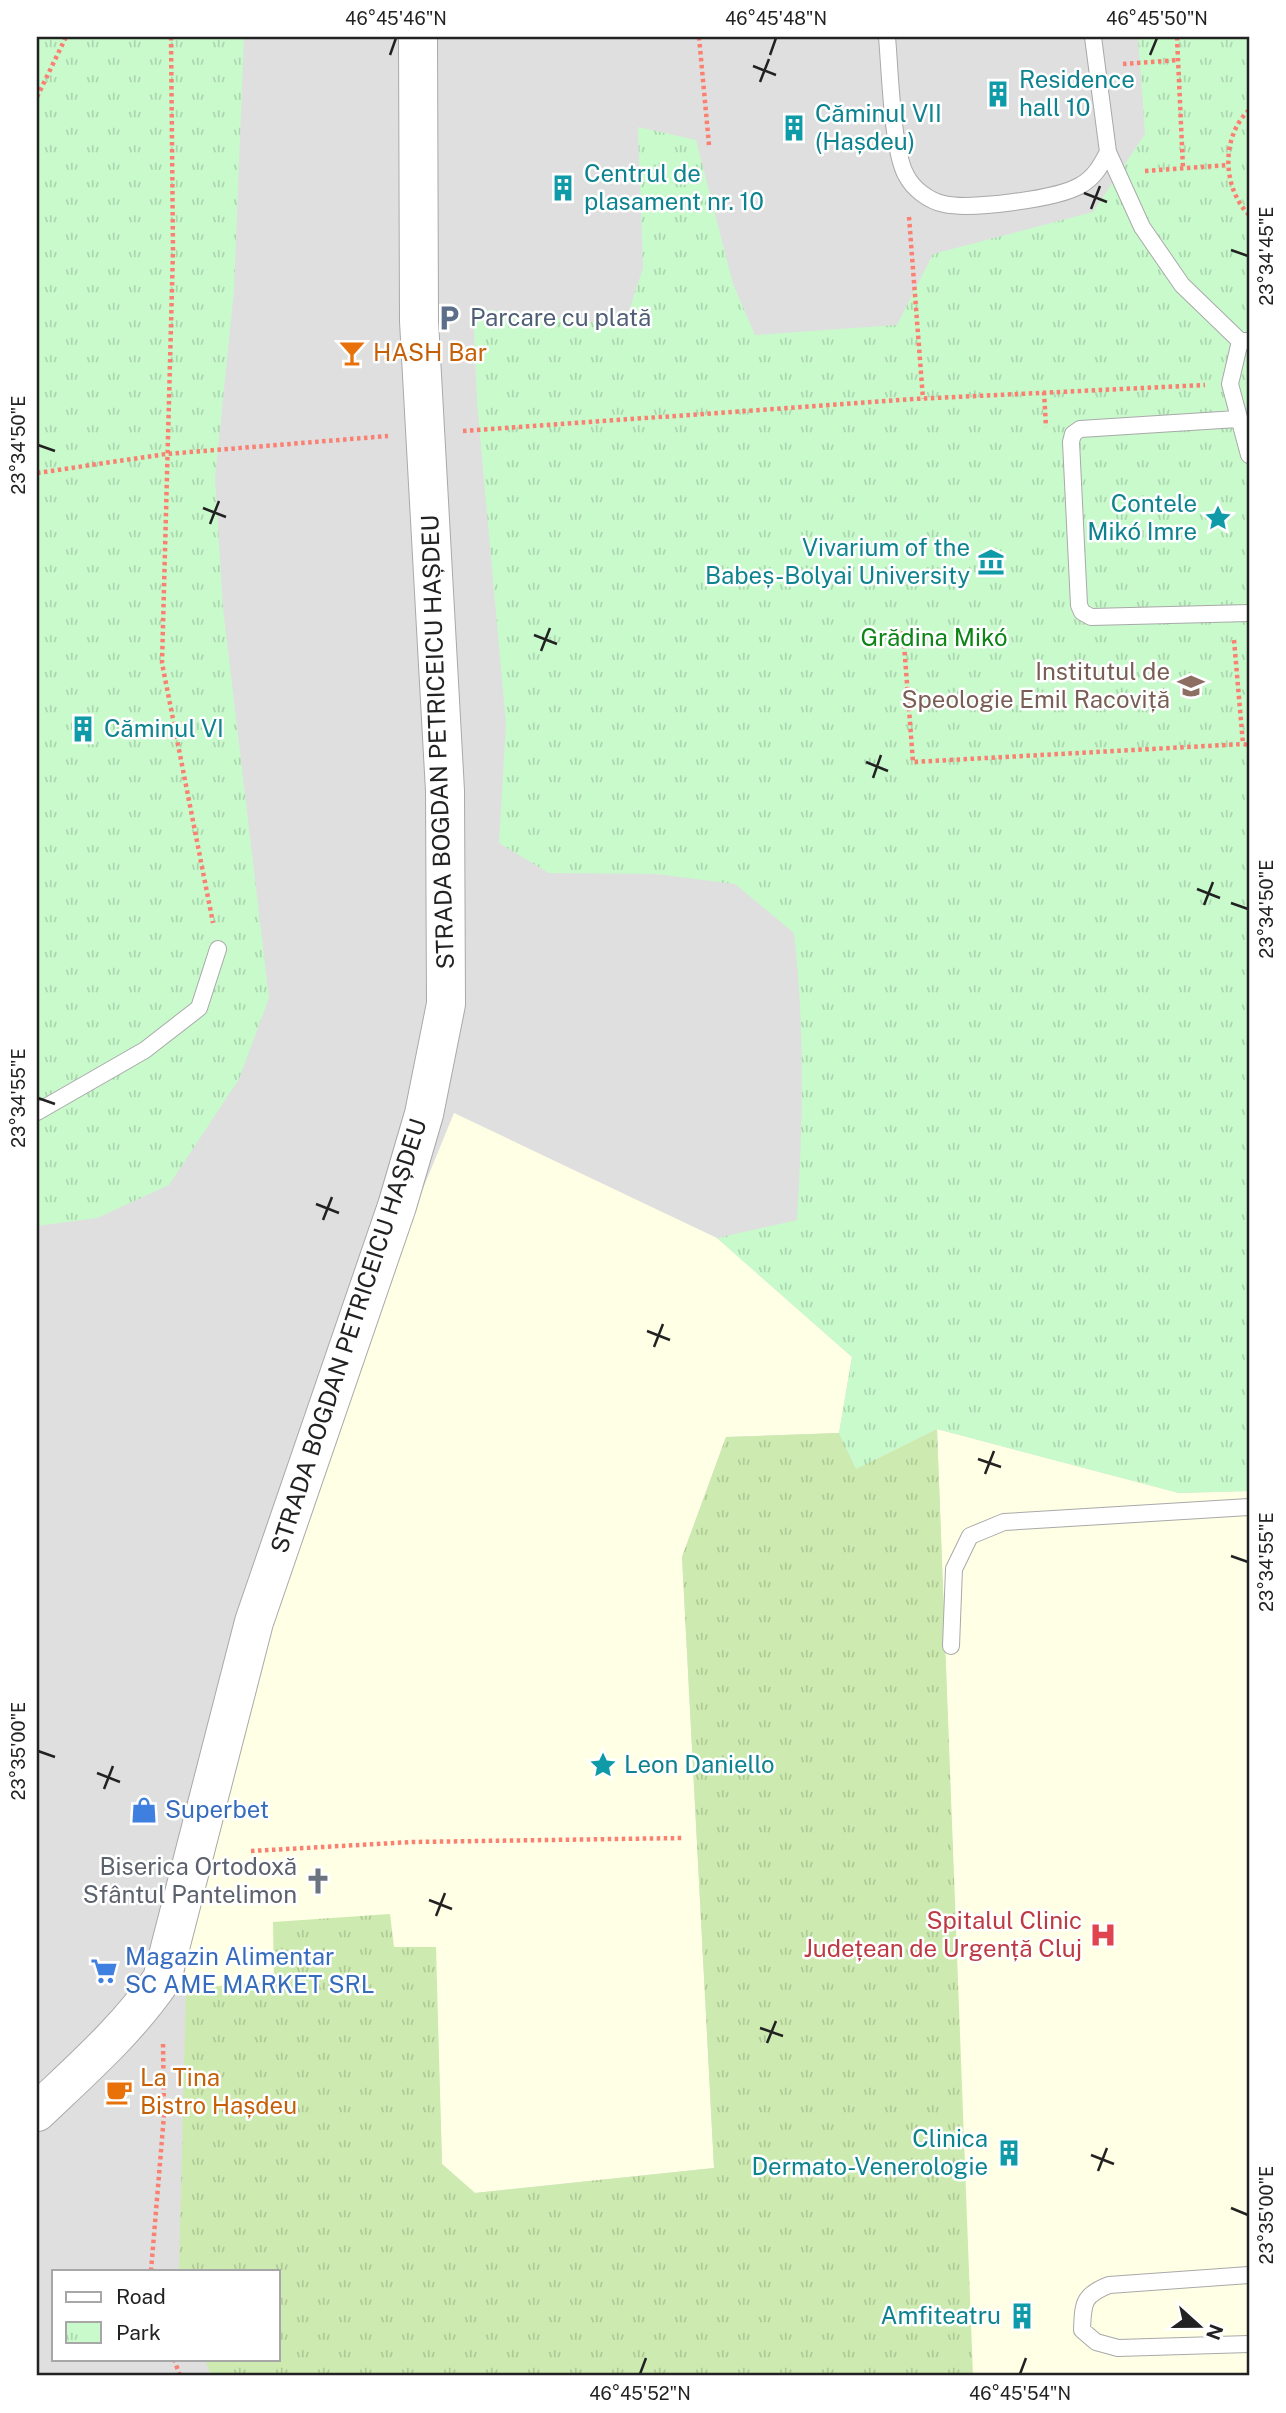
<svg xmlns="http://www.w3.org/2000/svg" width="1286" height="2413" font-family="'Public Sans',sans-serif">
	<style>
		.residential { fill: #e0dfdf; fill-rule: evenodd }
		.education { fill: #ffffe5 }
		.grass { fill: url(#grass-tufts) }
		.park { fill: url(#park-tufts) }
		.lines { fill: none; stroke-linecap: round; stroke-linejoin: round }
		.service-casing { stroke: #a9a9a9; stroke-width: 18 }
		.tertiary-casing { stroke: #a9a9a9; stroke-width: 40 }
		.path { stroke: #fa8072; stroke-width: 4.5; stroke-dasharray: 3.5 3.5; stroke-linecap: butt }
		.service { stroke: #fff; stroke-width: 16 }
		.tertiary { stroke: #fff; stroke-width: 38 }
		.ticks { fill: none; stroke: #222; stroke-width: 2.5 }
		.labels { text-anchor: middle; stroke-width: 5; stroke-linejoin: round; paint-order: stroke }
		.culture-label { font-size: 24px; fill: #0d838f; stroke: #fff; text-anchor: start }
		.service-label { font-size: 24px; fill: #4e5e75; stroke: #fff; text-anchor: start }
		.food-label { font-size: 24px; fill: #c56008; stroke: #fff; text-anchor: start }
		.park-label { font-size: 24px; fill: #0c8416; stroke: #fff }
		.education-label { font-size: 24px; fill: #785e54; stroke: #fff; text-anchor: end }
		.street-label { font-size: 24px; fill: #222; stroke: #fff }
		.shop-label { font-size: 24px; fill: #366cbe; stroke: #fff; text-anchor: start }
		.worship-label { font-size: 24px; fill: #5b616d; stroke: #fff; text-anchor: end }
		.health-label { font-size: 24px; fill: #be3a42; stroke: #fff; text-anchor: end }
		.neatline { fill: none; stroke: #222; stroke-width: 2.5 }
		.ticks-label { font-size: 18px; text-anchor: middle; fill: #222 }
	</style>
	<defs>
		<pattern id="grass-tufts" width="24" height="20" patternUnits="userSpaceOnUse" patternTransform="scale(1.75)"><rect width="24" height="20" fill="#cdebb0"/><path d="M3 7l-1-3M5 7V3M7 7l1-3M15 17l-1-3M17 17v-4M19 17l1-3" fill="none" stroke="#b0c997"/></pattern>
		<pattern id="park-tufts" width="24" height="20" patternUnits="userSpaceOnUse" patternTransform="scale(1.75)"><rect width="24" height="20" fill="#c8facc"/><path d="M3 7l-1-3M5 7V3M7 7l1-3M15 17l-1-3M17 17v-4M19 17l1-3" fill="none" stroke="#acd6af"/></pattern>
	</defs>
	<rect width="100%" height="100%" fill="#f2efe9"/>
	<!-- residential -->
	<path class="residential" d="M37 37H1249V2376H37ZM54 2271H278V2359H54Z"/>
	<!-- education -->
	<path class="education" d="M454 1113 717 1238 852 1357 839 1433 726 1437 682 1557 714 2168 475 2193 442 2164 435 1947H394L274 1981 186 1989 185 1961 219 1799 348 1372Z
		M937 1429 1179 1493 1249 1491V2376H972Z"/>
	<!-- grass -->
	<path class="grass" d="M937 1429 973 2376H211L205 2359H278V2271H179L186 1989 274 1981 273 1922 390 1914 394 1947H436L442 2164 475 2193 714 2168 682 1557 726 1437 839 1433 856 1469Z"/>
	<!-- park -->
	<path class="park" d="M37 37H244L234 291 215 478 223 608 269 998 239 1079 169 1185 97 1218 37 1226Z
		M1138 37H1249V1491L1179 1493 937 1429 856 1469 839 1433 852 1357 717 1238 797 1220C803 1124 805 1029 794 933L735 884 656 874 549 873 499 843 506 724 477 402 473 308 624 326 643 268 638 127 696 140 733 284 755 335 897 325 933 254 1093 212 1145 134Z"/>
	<g class="lines">
		<!-- service casing -->
		<g class="service-casing">
			<path id="service" d="M887 37C890 69 892 150 906 175 913 189 929 201 944 204 971 210 1058 199 1081 185 1095 177 1101 165 1108 152
				M1093 37 1108 152 1142 227 1182 285 1240 341H1249
				M1240 341 1230 384 1249 455
				M1237 419 1080 429 1073 434 1071 442 1079 605 1082 612 1091 617 1249 613
				M37 1112 145 1050 199 1008 218 949
				M951 1646 954 1569 970 1536 1004 1522 1249 1507
				M1249 2275 1109 2285C1083 2295 1083 2303 1082 2330L1096 2342 1118 2348 1249 2344"/>
		</g>
		<!-- tertiary casing -->
		<g class="tertiary-casing">
			<path id="tertiary" d="M37 2112C81 2070 127 2030 162 1979L254 1622 397 1206 424 1114 446 1004 445 791 419 321 418 37"/>
		</g>
		<!-- path -->
		<path class="path" d="M171 37 173 250 162 663 213 923
			M699 37 709 145
			M1177 37 1183 168
			M1123 64 1178 60
			M37 97 66 37
			M1249 110C1221 137 1222 187 1249 215
			M1145 171 1228 165
			M909 217 923 399
			M1044 392 1046 427
			M463 431 914 399 1205 385
			M37 473 166 454 388 436
			M903 631 913 762 1243 744
			M1234 640 1243 744 1249 745
			M251 1851 412 1842 684 1838
			M151 2271 164 2115 163 2043
			M174 2359 180 2376"/>
		<!-- service -->
		<use href="#service" class="service"/>
		<!-- tertiary -->
		<use href="#tertiary" class="tertiary"/>
	</g>
	<!-- ticks -->
	<path class="ticks" d="M390 55 396 38M770 55 776 38M1150 55 1157 38M753 66 776 75M760 82 769 59M1084 193 1107 202M1091 209 1100 186M1231 250 1248 256M38 445 55 451M203 508 226 517M210 524 219 501M534 635 557 644M541 651 550 628M866 762 888 771M873 778 881 755M1197 889 1220 898M1231 903 1248 909M1204 905 1213 882M38 1098 55 1104M316 1204 339 1213M323 1220 332 1197M647 1331 670 1340M654 1347 663 1324M978 1459 1001 1467M985 1474 994 1451M1231 1556 1248 1562M38 1751 55 1757M97 1773 120 1782M104 1789 113 1766M429 1900 452 1909M436 1916 445 1893M760 2028 783 2036M767 2043 776 2021M1091 2155 1114 2164M1098 2171 1107 2148M1231 2208 1248 2215M640 2374 646 2358M1020 2374 1026 2358"/>
	<!-- icons -->
	<defs>
		<g id="building-bare" transform="scale(2.1)"><path d="M-4-6H4V6H1V3H-1V6H-4ZM-2.5-4.3h1.7v1.8h-1.7ZM.8-4.3h1.7v1.8H.8ZM-2.5-1h1.7V.8h-1.7ZM.8-1h1.7V.8H.8Z" fill="#0f9aa8" stroke="#fff" stroke-width="2.5" paint-order="stroke"/></g>
		<g id="parking-bare" transform="scale(2.1)"><path d="M-3.5-5.5H1a3.5 3.5 0 0 1 0 7H-1V5.5H-3.5ZM-1-3.4V-.6H.8a1.4 1.4 0 0 0 0-2.8Z" fill="#5c6f8a" stroke="#fff" stroke-width="2.5" paint-order="stroke"/></g>
		<g id="bar-bare" transform="scale(2.1)"><path d="M-6-5H6L.8 .8V4.5H3.5V6h-7V4.5H-.8V.8Z" fill="#e8710a" stroke="#fff" stroke-width="2.5" paint-order="stroke"/></g>
		<g id="sight-bare" transform="scale(2.1)"><path d="M0-6L1.8-2.2L6-1.7L2.9 1.2L3.7 5.4L0 3.3L-3.7 5.4L-2.9 1.2L-6-1.7L-1.8-2.2Z" fill="#0f9aa8" stroke="#fff" stroke-width="2.5" paint-order="stroke"/></g>
		<g id="museum-bare" transform="scale(2.1)"><path d="M0-6L6-3V-2H-6V-3ZM-5-1h2V3h-2ZM-1-1h2V3h-2ZM3-1h2V3H3ZM-6 4H6V6H-6Z" fill="#0f9aa8" stroke="#fff" stroke-width="2.5" paint-order="stroke"/></g>
		<g id="university-bare" transform="scale(2.1)"><path d="M0-5L7-2L0 1L-7-2ZM-4 1L0 2.5L4 1V4Q0 6-4 4Z" fill="#8d6e63" stroke="#fff" stroke-width="2.5" paint-order="stroke"/></g>
		<g id="shop-bare" transform="scale(2.1)"><path d="M-5-2.5h2.3a2.7 3.5 0 0 1 5.4 0H5L5.5 6h-11ZM-1.5-2.5h3a1.5 2.3 0 0 0-3 0Z" fill="#3f7fe0" stroke="#fff" stroke-width="2.5" paint-order="stroke"/></g>
		<g id="church-bare" transform="scale(2.1)"><path d="M-1.2-6h2.4v3.5h3.3v2.4h-3.3V6h-2.4V-.1h-3.3v-2.4h3.3Z" fill="#6b7280" stroke="#fff" stroke-width="2.5" paint-order="stroke"/></g>
		<g id="hospital-bare" transform="scale(2.1)"><path d="M-5-5h3v3.5h4V-5h3V5h-3V1.5h-4V5h-3Z" fill="#e0444e" stroke="#fff" stroke-width="2.5" paint-order="stroke"/></g>
		<g id="supermarket-bare" transform="scale(2.1)"><path d="M-6-5.5h2.5l.6 2H6L4.5 2H-2.5L-4.4-4H-6ZM-1.5 3.2a1.3 1.3 0 1 0 .1 0ZM3 3.2a1.3 1.3 0 1 0 .1 0Z" fill="#3f7fe0" stroke="#fff" stroke-width="2.5" paint-order="stroke"/></g>
		<g id="cafe-bare" transform="scale(2.1)"><path d="M-5.5-4.5H6V0H3Q3 3.5 0 3.5H-2.5Q-5.5 3.5-5.5 0ZM3-3.2v2h1.7v-2ZM-6 4.5H4V6H-6Z" fill="#e8710a" stroke="#fff" stroke-width="2.5" paint-order="stroke"/></g>
	</defs>
	<g fill-rule="evenodd">
		<use href="#building-bare" x="998" y="94"/>
		<use href="#building-bare" x="794" y="128"/>
		<use href="#building-bare" x="563" y="188"/>
		<use href="#parking-bare" x="449" y="318"/>
		<use href="#bar-bare" x="352" y="353"/>
		<use href="#sight-bare" x="1218" y="518"/>
		<use href="#museum-bare" x="991" y="562"/>
		<use href="#university-bare" x="1191" y="686"/>
		<use href="#building-bare" x="83" y="729"/>
		<use href="#sight-bare" x="603" y="1765"/>
		<use href="#shop-bare" x="144" y="1810"/>
		<use href="#church-bare" x="318" y="1881"/>
		<use href="#hospital-bare" x="1103" y="1935"/>
		<use href="#supermarket-bare" x="104" y="1971"/>
		<use href="#cafe-bare" x="119" y="2092"/>
		<use href="#building-bare" x="1009" y="2153"/>
		<use href="#building-bare" x="1022" y="2316"/>
	</g>
	<g class="labels">
		<!-- culture labels -->
		<g class="culture-label">
			<text x="1019" y="88">Residence<tspan x="1019" dy="28">hall 10</tspan></text>
			<text x="815" y="122">Căminul VII<tspan x="815" dy="28">(Hașdeu)</tspan></text>
			<text x="584" y="182">Centrul de<tspan x="584" dy="28">plasament nr. 10</tspan></text>
			<text x="1197" y="512" text-anchor="end">Contele<tspan x="1197" dy="28">Mikó Imre</tspan></text>
			<text x="970" y="556" text-anchor="end">Vivarium of the<tspan x="970" dy="28">Babeș-Bolyai University</tspan></text>
			<text x="104" y="737">Căminul VI</text>
			<text x="624" y="1773">Leon Daniello</text>
			<text x="988" y="2147" text-anchor="end">Clinica<tspan x="988" dy="28">Dermato-Venerologie</tspan></text>
			<text x="1001" y="2324" text-anchor="end">Amfiteatru</text>
		</g>
		<!-- service labels -->
		<g class="service-label">
			<text x="470" y="326">Parcare cu plată</text>
		</g>
		<!-- food labels -->
		<g class="food-label">
			<text x="373" y="361">HASH Bar</text>
			<text x="140" y="2086">La Tina<tspan x="140" dy="28">Bistro Hașdeu</tspan></text>
		</g>
		<!-- park labels -->
		<g class="park-label">
			<text x="934" y="646">Grădina Mikó</text>
		</g>
		<!-- education labels -->
		<g class="education-label">
			<text x="1170" y="680">Institutul de<tspan x="1170" dy="28">Speologie Emil Racoviță</tspan></text>
		</g>
		<!-- street labels -->
		<g class="street-label">
			<text transform="translate(438 742) rotate(-92)" y="8">STRADA BOGDAN PETRICEICU HAȘDEU</text>
			<text transform="translate(349 1336) rotate(-72)" y="8">STRADA BOGDAN PETRICEICU HAȘDEU</text>
		</g>
		<!-- shop labels -->
		<g class="shop-label">
			<text x="165" y="1818">Superbet</text>
			<text x="125" y="1965">Magazin Alimentar<tspan x="125" dy="28">SC AME MARKET SRL</tspan></text>
		</g>
		<!-- worship labels -->
		<g class="worship-label">
			<text x="297" y="1875">Biserica Ortodoxă<tspan x="297" dy="28">Sfântul Pantelimon</tspan></text>
		</g>
		<!-- health labels -->
		<g class="health-label">
			<text x="1082" y="1929">Spitalul Clinic<tspan x="1082" dy="28">Județean de Urgență Cluj</tspan></text>
		</g>
	</g>
	<!-- border -->
	<rect width="1286" height="2413" fill="none" stroke="#ffffff" stroke-width="77"/>
	<!-- legend -->
	<rect x="52" y="2270" width="228" height="91" fill="#ffffff" stroke="#a7a7a7" stroke-width="2"/>
	<rect x="66" y="2292" width="35" height="10" fill="#ffffff" stroke="#a7a7a7" stroke-width="2"/>
	<text x="116" y="2304" font-size="21" fill="#222222">Road</text>
	<rect x="66" y="2322" width="35" height="21" fill="url(#park-tufts)" stroke="#a7a7a7" stroke-width="2"/>
	<text x="116" y="2340" font-size="21" fill="#222222">Park</text>
	<!-- north arrow -->
	<g transform="translate(1199 2326) rotate(111)" stroke="#ffffff" stroke-width="5" paint-order="stroke">
	<path d="M0-5L12 26L0 18L-12 26Z" fill="#222222"/>
	<text y="-10" font-size="19" font-weight="bold" text-anchor="middle" fill="#222222">N</text>
	</g>
	<rect x="38" y="38" width="1210" height="2336" class="neatline"/>
	<g class="ticks-label">
		<text x="396" y="25">46°45'46"N</text>
		<text x="776" y="25">46°45'48"N</text>
		<text x="1157" y="25">46°45'50"N</text>
		<text transform="translate(1267 256) rotate(-90)" y="6">23°34'45"E</text>
		<text transform="translate(19 445) rotate(-90)" y="6">23°34'50"E</text>
		<text transform="translate(1267 909) rotate(-90)" y="6">23°34'50"E</text>
		<text transform="translate(19 1098) rotate(-90)" y="6">23°34'55"E</text>
		<text transform="translate(1267 1562) rotate(-90)" y="6">23°34'55"E</text>
		<text transform="translate(19 1751) rotate(-90)" y="6">23°35'00"E</text>
		<text transform="translate(1267 2215) rotate(-90)" y="6">23°35'00"E</text>
		<text x="640" y="2400">46°45'52"N</text>
		<text x="1020" y="2400">46°45'54"N</text>
	</g>
</svg>
